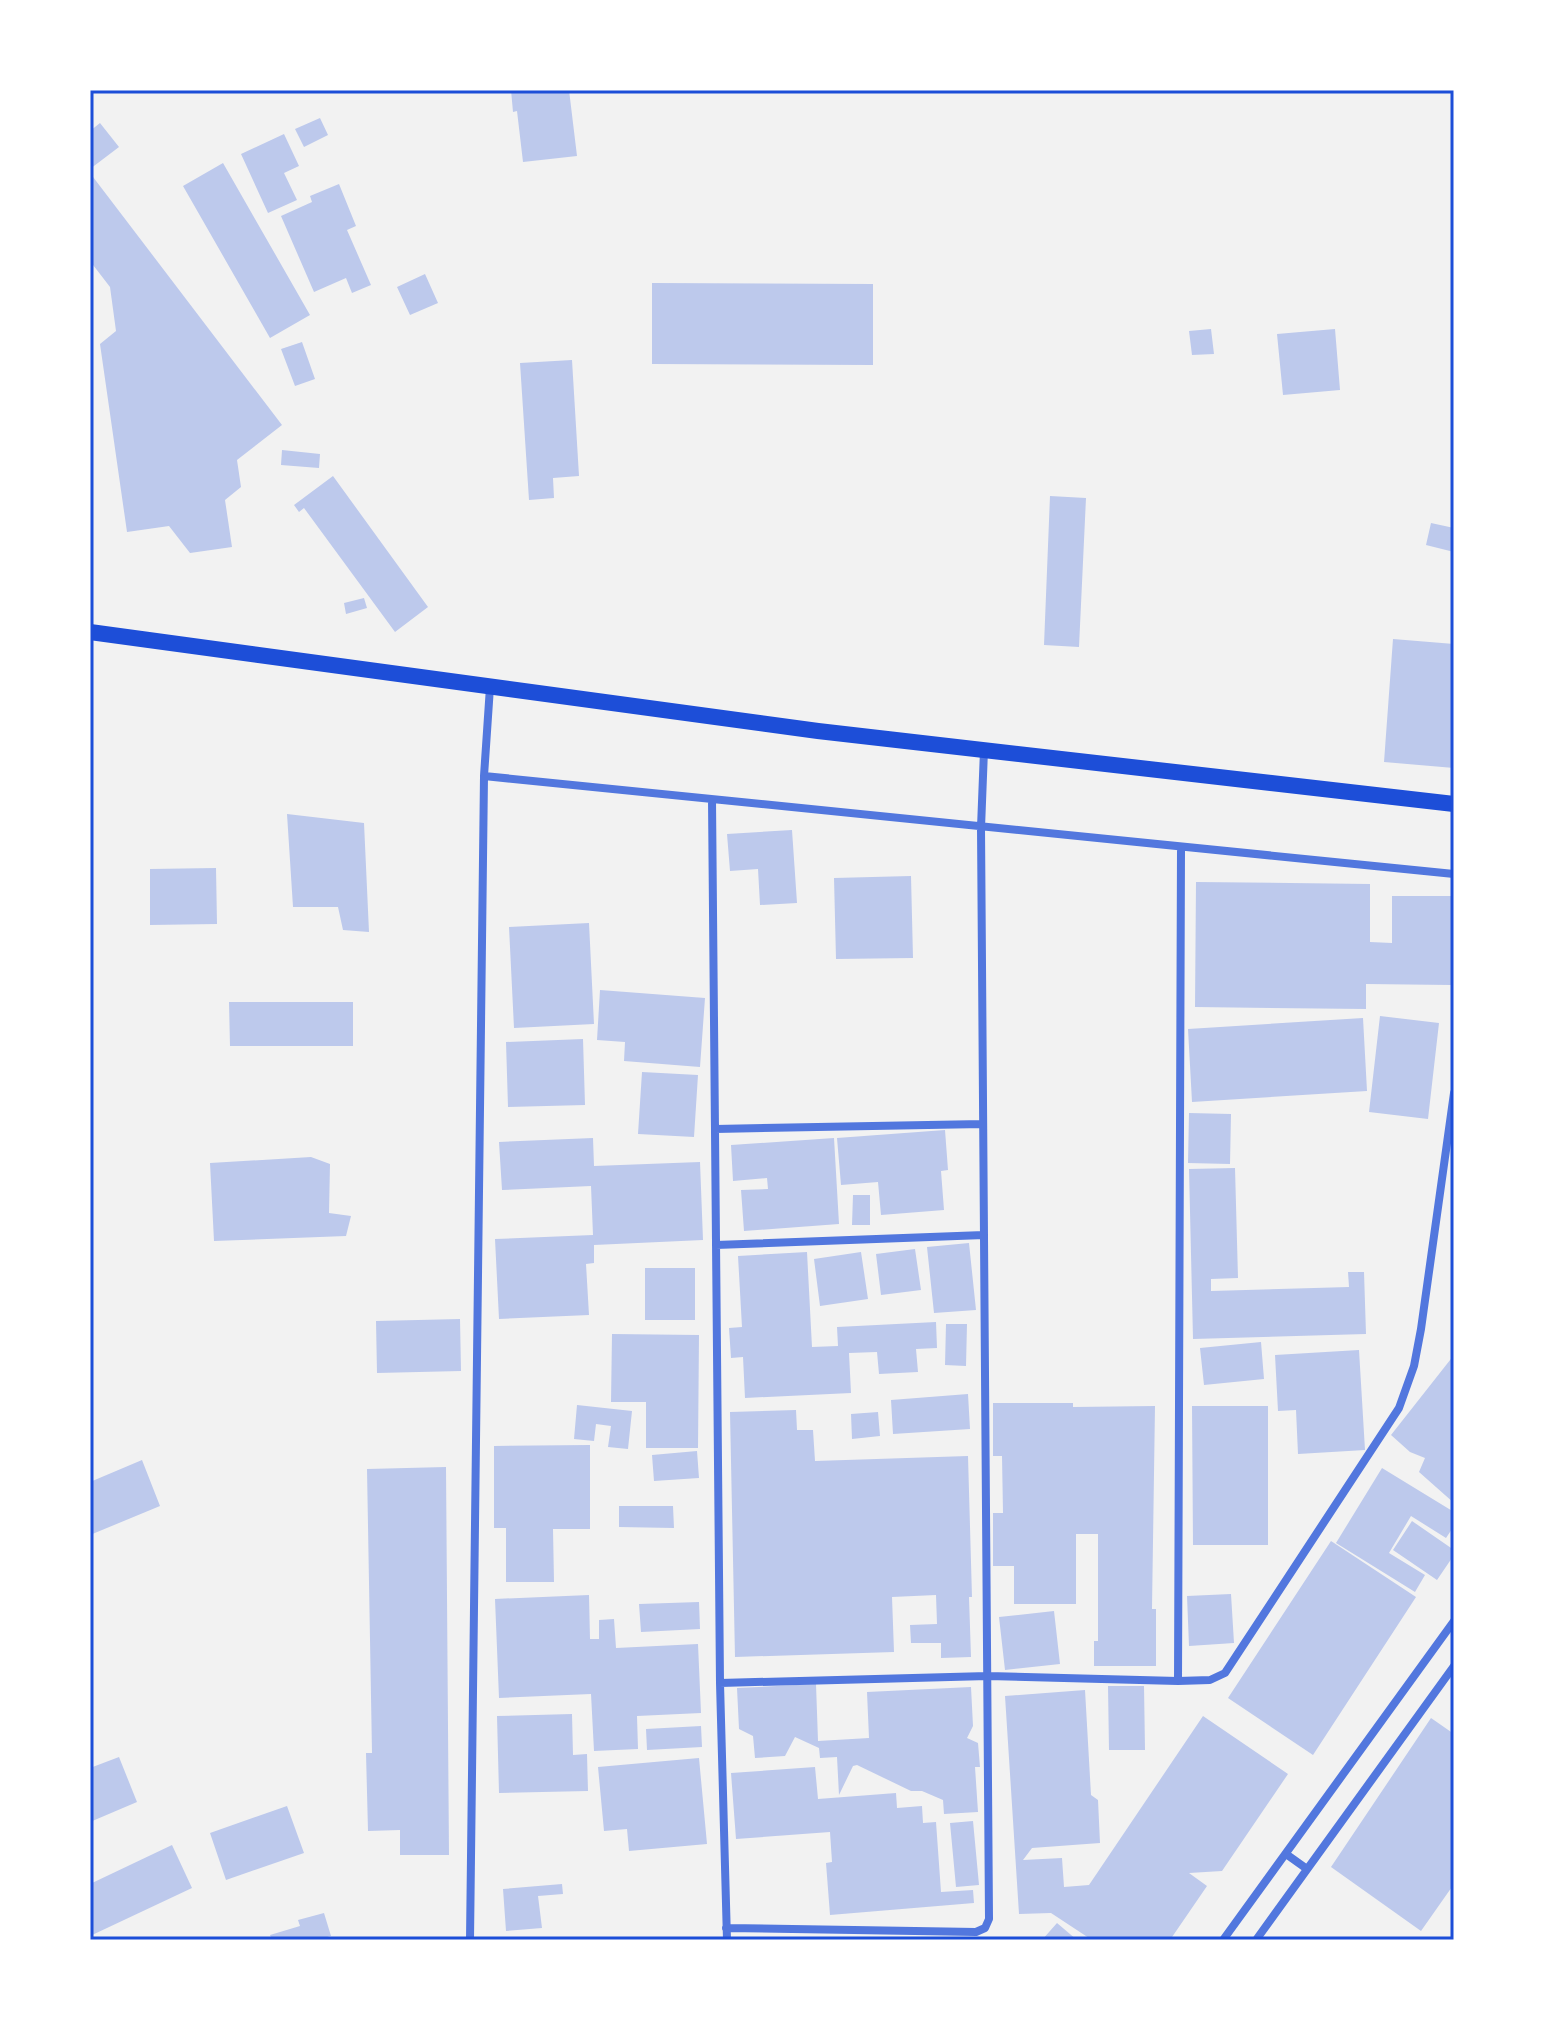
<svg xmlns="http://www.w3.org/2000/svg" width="1544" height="2030" font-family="'Nunito Sans',sans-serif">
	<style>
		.building { fill: #bdc9ec }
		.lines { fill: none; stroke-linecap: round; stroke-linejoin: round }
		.minor { stroke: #5277de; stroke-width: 8 }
		.secondary { stroke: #1d4ed8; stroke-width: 16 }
		.neatline { fill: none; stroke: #1d4ed8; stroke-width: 3 }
	</style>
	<rect width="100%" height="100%" fill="#f2f2f2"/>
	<!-- building -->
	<path class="building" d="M511 90H569L577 156 523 162 517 111 513 112Z
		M320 118 328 135 304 147 295 129Z
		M100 123 119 147 90 169V131Z
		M284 134 299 166 284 173 297 200 268 213 241 154Z
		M223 163 310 315 270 338 183 186Z
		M90 173 282 425 237 460 241 487 225 500 232 547 190 553 169 526 127 532 100 344 116 331 110 287 90 261Z
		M339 184 356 226 347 230 371 285 352 293 346 278 314 292 281 216 312 202 310 196Z
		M425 274 438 303 410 315 397 287Z
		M652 283 873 284V365L652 364Z
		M1211 329 1214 354 1192 355 1189 331Z
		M1335 329 1340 390 1283 395 1277 334Z
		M302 342 315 379 295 386 281 349Z
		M572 360 579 476 553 478 554 498 529 500 520 363Z
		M282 450 320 454 319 468 281 465Z
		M333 476 428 607 395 632 304 508 299 512 294 505Z
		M1050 496 1086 498 1079 647 1044 645Z
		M1431 523 1454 528V552L1426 545Z
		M364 598 367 608 346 614 344 603Z
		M1393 639 1454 644V768L1384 762Z
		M287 814 364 823 369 932 343 930 338 907H293Z
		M792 830 797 903 760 905 758 869 730 871 727 834Z
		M216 868 217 924 150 925V869Z
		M911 876 913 958 836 959 834 878Z
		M1196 882 1370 884V942L1392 943V896H1452L1451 985 1366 984V1009L1195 1007Z
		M589 923 594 1024 514 1028 509 927Z
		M600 990 705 998 700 1067 624 1061 625 1042 597 1040Z
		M229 1002H353V1046H230Z
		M1380 1016 1439 1023 1428 1119 1369 1112Z
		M1363 1018 1367 1091 1192 1102 1188 1029Z
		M583 1039 585 1105 508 1107 506 1042Z
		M642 1072 698 1075 694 1137 638 1134Z
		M1189 1113 1231 1114 1230 1164 1188 1163Z
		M945 1130 948 1170 941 1171 944 1210 881 1215 878 1182 841 1185 837 1138Z
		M593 1138 594 1166 700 1162 703 1240 594 1245V1263L586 1264 589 1315 499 1319 495 1239 593 1235 591 1186 502 1190 499 1142Z
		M834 1138 839 1224 744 1231 741 1190 768 1189 767 1178 733 1181 731 1145Z
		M311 1157 330 1164 329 1213 351 1216 346 1236 214 1241 210 1163Z
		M1235 1168 1238 1278 1211 1279V1291L1349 1287 1348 1272H1364L1366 1334 1193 1339 1189 1169Z
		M853 1195H870V1225H852Z
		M969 1243 976 1310 934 1313 927 1247Z
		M915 1249 921 1290 881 1295 876 1254Z
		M807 1252 812 1347 838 1346 837 1327 936 1322 937 1348 916 1349 918 1372 879 1374 877 1352 849 1353 851 1393 745 1398 743 1357 731 1358 729 1328 742 1327 738 1256Z
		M861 1252 868 1299 820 1306 814 1259Z
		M645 1268H695V1320H645Z
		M460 1319 461 1371 377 1373 376 1321Z
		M946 1324H967L966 1366 945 1365Z
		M612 1334 699 1335 698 1448H646V1402H611Z
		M1261 1342 1264 1379 1204 1385 1200 1348Z
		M1359 1350 1365 1450 1298 1454 1296 1410 1278 1411 1275 1355Z
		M1454 1355V1503L1419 1472 1425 1458 1410 1452 1391 1435Z
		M968 1394 970 1429 893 1434 891 1400Z
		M993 1403H1073V1407L1155 1406 1152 1609H1156V1666H1094V1641H1098V1534H1076V1604H1014V1566H993V1513H1003L1002 1456H993Z
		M577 1405 632 1411 628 1449 608 1447 611 1426 596 1424 594 1441 574 1439Z
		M1192 1406H1268V1545H1193Z
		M796 1410 797 1430H813L815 1461 968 1456 972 1597H969L971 1657 941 1658V1643H911L910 1625 937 1624 936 1595 892 1597 894 1652 735 1657 730 1412Z
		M878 1412 880 1436 852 1439 851 1414Z
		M590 1445V1529H553L554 1582H506V1528H494V1446Z
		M697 1451 699 1478 654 1481 652 1455Z
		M142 1460 160 1506 90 1535V1482Z
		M446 1467 449 1855H400V1830L368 1831 366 1753H372L367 1469Z
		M1382 1468 1454 1512V1526L1446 1538 1411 1516 1389 1553 1425 1575 1415 1592 1336 1543Z
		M619 1506H673L674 1528 619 1527Z
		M1412 1521 1454 1550V1555L1437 1580 1393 1550Z
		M1331 1541 1416 1597 1313 1755 1228 1698Z
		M1231 1594 1234 1643 1189 1646 1187 1596Z
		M589 1595 590 1639H599V1620L614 1619 616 1648 698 1644 701 1713 637 1716 638 1749 594 1751 591 1694 499 1698 495 1599Z
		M699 1602 700 1629 641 1632 639 1604Z
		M1054 1611 1060 1664 1005 1670 999 1617Z
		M816 1684 818 1741 869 1738 867 1692 971 1687 973 1726 967 1738 978 1743 980 1767H975L978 1812 944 1814 943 1800 922 1791H911L857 1765 853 1766 839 1795 837 1757 820 1758 819 1748 795 1737 785 1756 755 1758 753 1736 739 1729 737 1688Z
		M1108 1686H1144L1145 1750H1109Z
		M1085 1690 1091 1795 1098 1800 1100 1843 1032 1848 1023 1860 1062 1858 1064 1887 1089 1885 1203 1716 1288 1774 1222 1871 1189 1873 1207 1886 1170 1940H1092L1051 1913 1019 1914 1005 1696Z
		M572 1714 573 1755 587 1754 588 1791 499 1793 497 1716Z
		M1431 1718 1454 1734V1884L1421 1931 1331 1867Z
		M701 1726 702 1747 647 1750 646 1729Z
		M119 1757 137 1802 90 1822V1768Z
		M699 1758 707 1844 629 1851 627 1829 604 1831 598 1767Z
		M815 1767 818 1799 896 1793 897 1808 922 1806 923 1823 936 1822 941 1892 973 1890 974 1903 830 1915 826 1863 832 1862 830 1832 736 1839 731 1773Z
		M287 1806 304 1853 226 1880 210 1833Z
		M973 1821 979 1885 956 1887 950 1823Z
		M172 1845 192 1888 90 1936V1884Z
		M562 1884 563 1894 538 1896 542 1928 506 1931 503 1889Z
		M324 1913 331 1936 316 1940H272L270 1935 300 1926 298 1920Z
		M1057 1923 1077 1940H1042Z"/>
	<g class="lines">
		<!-- minor -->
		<path class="minor" d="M484 776 1454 874
			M712 800 720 1683 727 1940
			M715 1129 983 1124
			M716 1245 984 1235
			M1178 1681 1181 849
			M720 1683 988 1676 1178 1681 1210 1680 1225 1673 1399 1408 1414 1366 1421 1329 1454 1093
			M1286 1854 1307 1869
			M726 1928 976 1932 985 1928 989 1919 981 828 984 750
			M470 1940 484 776 490 687
			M1223 1940 1454 1621
			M1256 1940 1454 1666"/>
		<!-- secondary -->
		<path class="secondary" d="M90 632 818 731 1454 804"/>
	</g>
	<!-- border -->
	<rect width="1544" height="2030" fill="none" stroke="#ffffff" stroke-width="184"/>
	<rect x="92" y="92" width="1360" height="1846" class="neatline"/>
</svg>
